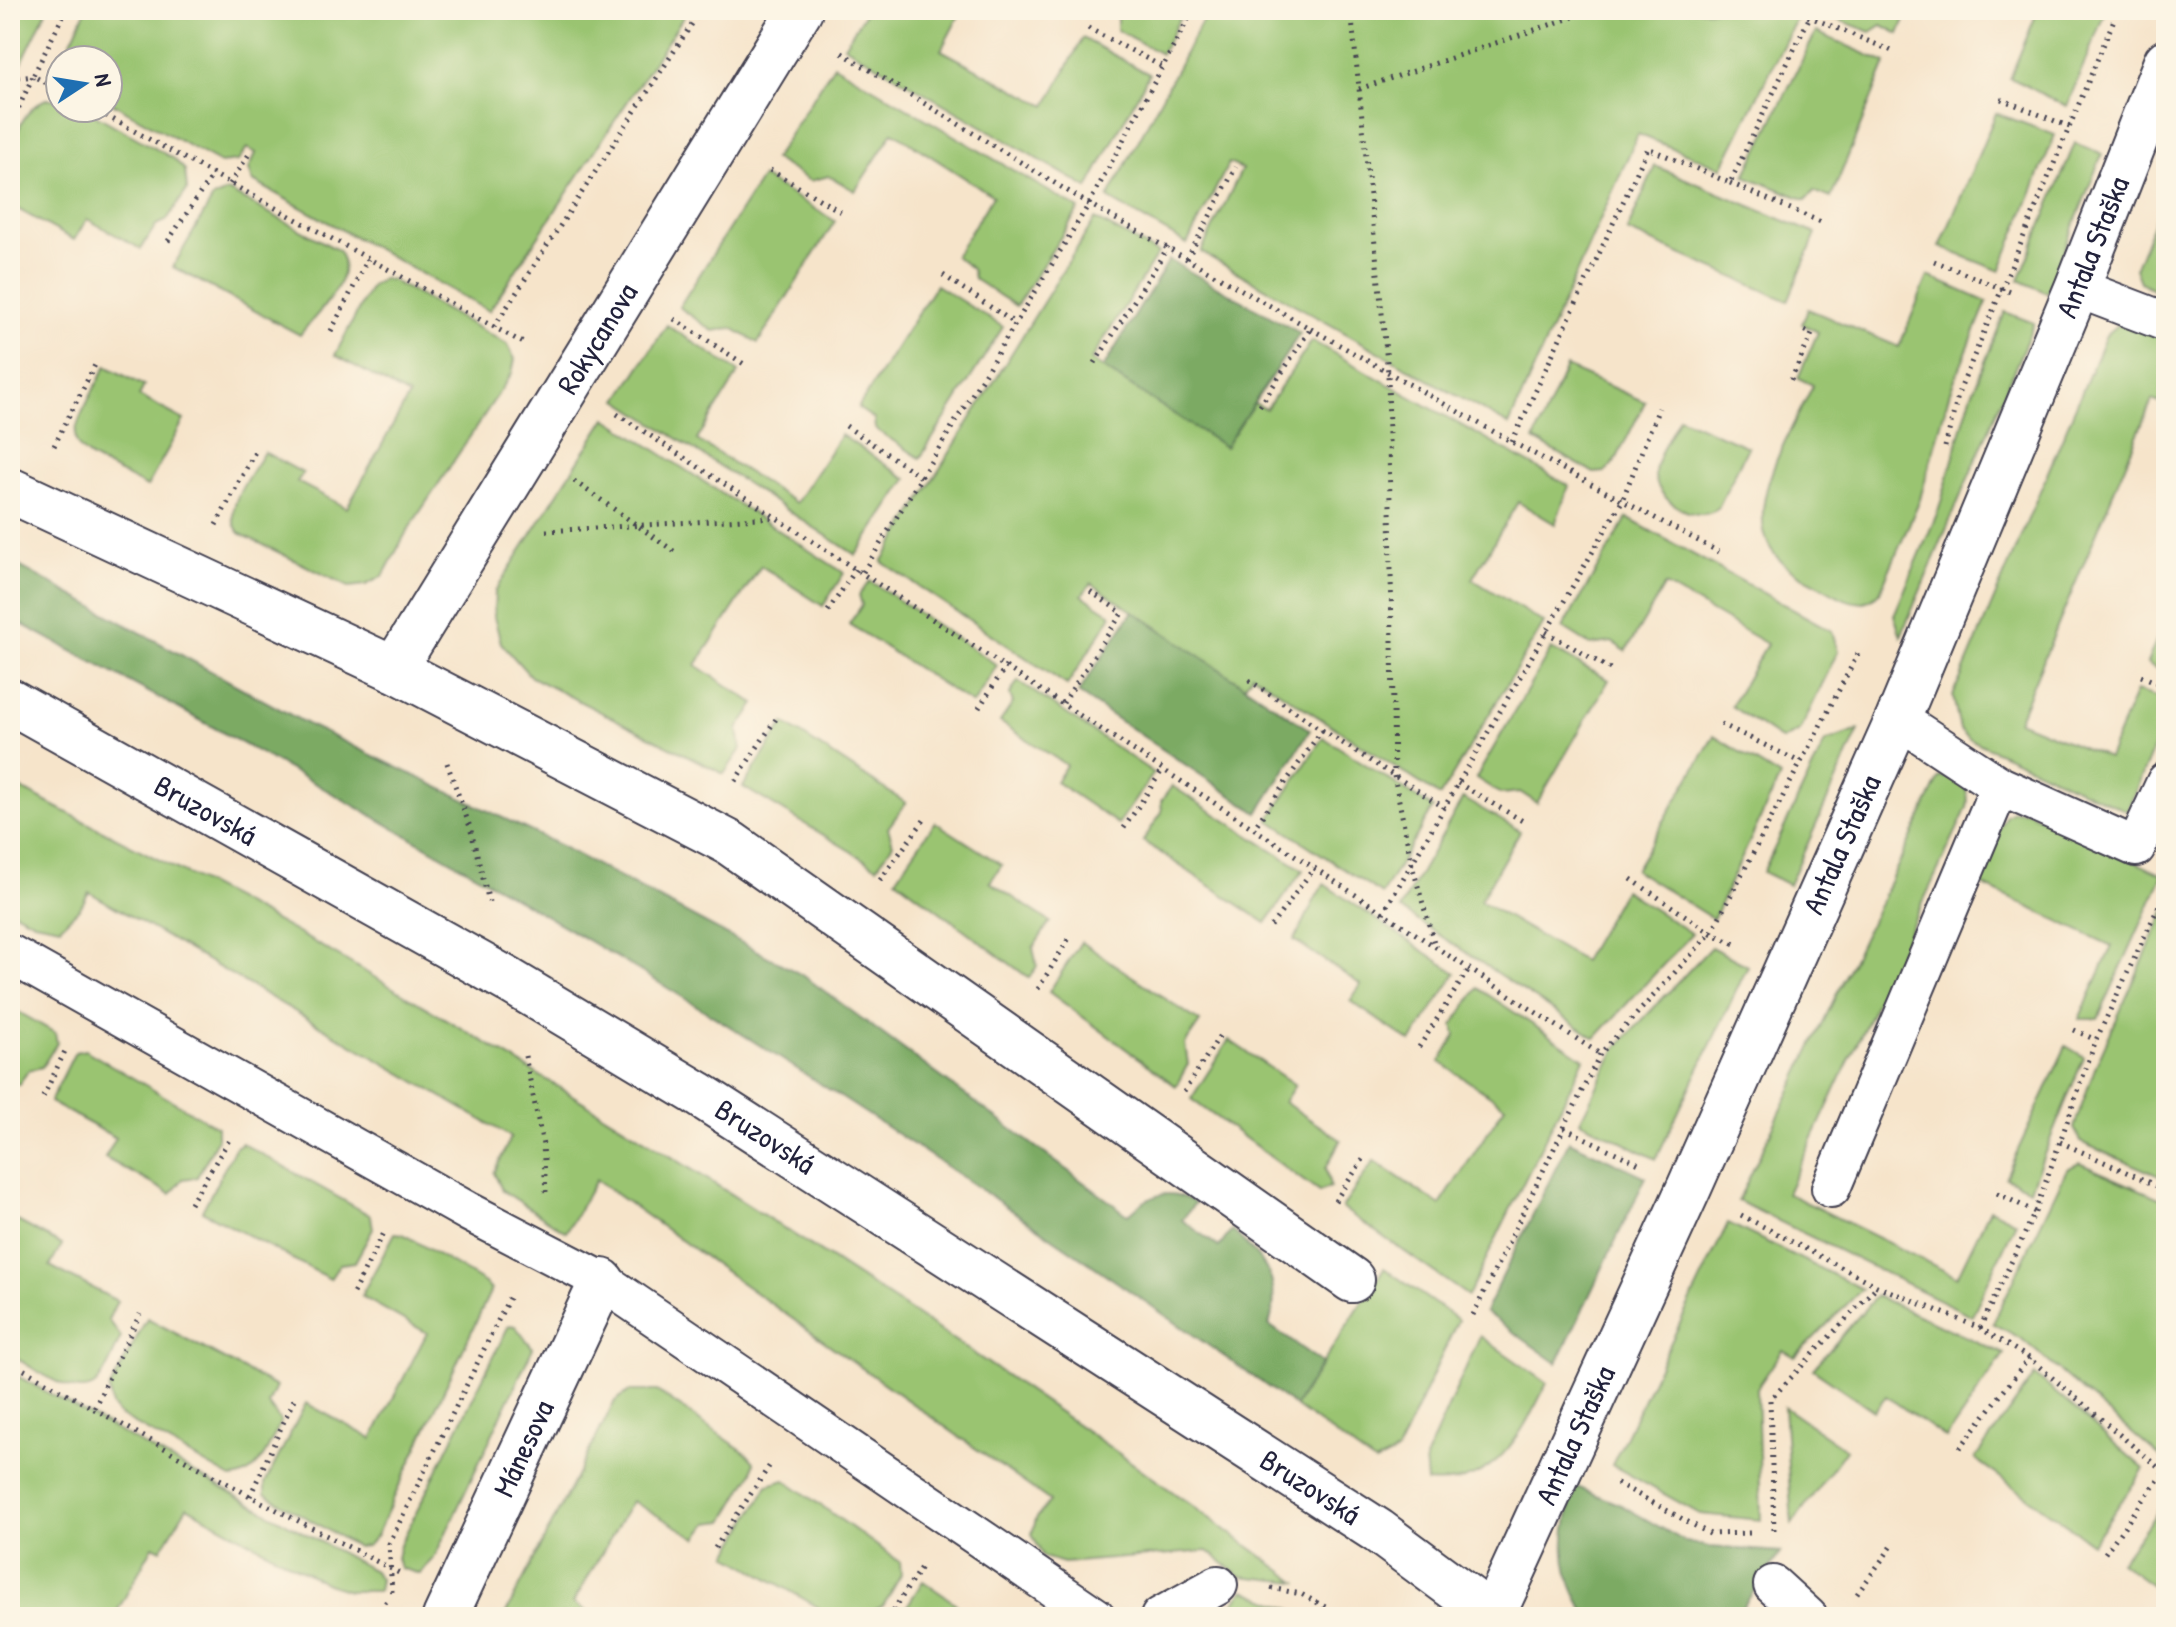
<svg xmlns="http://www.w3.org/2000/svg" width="2176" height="1627" font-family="'Patrick Hand',sans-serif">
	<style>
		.green { fill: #9ac471; stroke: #5e7356; stroke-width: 2 }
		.forest { fill: #7baa63; stroke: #4e664f; stroke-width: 2 }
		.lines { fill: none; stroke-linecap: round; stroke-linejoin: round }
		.lane-casing { stroke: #423f50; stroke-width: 42 }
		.street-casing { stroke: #423f50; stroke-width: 48 }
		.secondary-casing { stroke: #423f50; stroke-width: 48 }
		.path { stroke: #423f50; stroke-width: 5; stroke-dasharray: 2 6; stroke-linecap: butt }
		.lane { stroke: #fff; stroke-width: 38 }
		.street { stroke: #fff; stroke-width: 44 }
		.secondary { stroke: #fff; stroke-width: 44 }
		.labels { text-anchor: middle; stroke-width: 6; stroke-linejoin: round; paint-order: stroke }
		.street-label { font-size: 30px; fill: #22223b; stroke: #fcf5e5 }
	</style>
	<rect width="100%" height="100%" fill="#fcf5e5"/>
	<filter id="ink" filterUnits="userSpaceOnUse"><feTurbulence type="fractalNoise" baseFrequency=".0125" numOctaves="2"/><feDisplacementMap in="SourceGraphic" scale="16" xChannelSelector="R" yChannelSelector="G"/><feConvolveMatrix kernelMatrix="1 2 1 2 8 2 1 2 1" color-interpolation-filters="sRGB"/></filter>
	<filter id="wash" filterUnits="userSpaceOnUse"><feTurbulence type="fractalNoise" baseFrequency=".006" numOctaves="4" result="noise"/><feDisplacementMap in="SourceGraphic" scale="32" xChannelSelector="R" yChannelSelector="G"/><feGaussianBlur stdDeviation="1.8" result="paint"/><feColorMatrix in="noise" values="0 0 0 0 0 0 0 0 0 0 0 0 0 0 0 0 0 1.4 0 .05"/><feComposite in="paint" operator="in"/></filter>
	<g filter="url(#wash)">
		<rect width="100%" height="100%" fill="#f6e4ca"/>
		<!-- green -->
		<path class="green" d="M10 10H47L20 66 10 72Z
			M86 10H688L489 311 253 181 249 169 256 153 247 148 238 161 220 163 108 101V60H62Z
			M867 10H962L941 50 1046 106 1083 38 1149 74 1088 188 844 46Z
			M1103 10H1184L1161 54 1117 30V18Z
			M1208 10H1774L1796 19 1722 168 1638 134 1509 425 1201 252 1242 169 1229 163 1187 244 1108 198Z
			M1827 10H1909L1899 34 1882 25 1871 32 1825 15Z
			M2038 10H2106L2067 106C2046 98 2030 86 2010 78Z
			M1816 32 1886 63 1831 198 1814 191 1806 200 1745 176Z
			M834 65 1079 209 1016 306 974 279 972 269 955 256 993 196 893 132 855 191 829 176 810 181 774 159Z
			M46 99H60V108H83L174 159 185 170 187 190 166 221 156 225 141 249 87 219 74 240 10 205C10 171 8 116 46 99Z
			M1996 113 2055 135 2000 271 1940 247Z
			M2075 143 2102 154 2047 293 2019 280Z
			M1655 166 1816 234 1788 301 1627 231Z
			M762 177 835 221 758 343 732 328 713 331 679 307Z
			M228 191 338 250C359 278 315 314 300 335L173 267 213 198Z
			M2166 191V296L2140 282 2135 269Z
			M1095 219 1158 253 1091 360 1225 446 1254 403 1266 409 1312 341 1569 486 1555 524 1518 502 1472 579 1544 623 1440 796 1252 674 1244 687 1091 583 1082 595 1112 615 1067 685 882 562Z
			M1928 276 1987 302 1950 391 1920 499 1880 592C1864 609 1848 602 1831 592 1814 582 1792 573 1779 559 1735 516 1792 431 1813 385L1798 378 1818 332 1802 324 1808 309 1899 347Z
			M383 279 391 280 507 344 515 359 512 373 406 533 383 576 366 585 349 587 241 534C218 513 252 473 264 452L303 473 297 482 347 508 409 396 335 355 371 286Z
			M936 285 1003 327 920 458 875 429 874 419 858 408Z
			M2005 312 2034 323 1901 636 1894 615 1939 509 1970 399Z
			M2119 324 2166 338V405L2152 400 2018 721 2108 758 2136 691 2166 700V718L2127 811 1969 739 1960 730 1953 696 2106 335Z
			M667 325 739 372 697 440 796 503 841 435 907 479 856 555 618 400Z
			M106 366 144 386 139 396 184 420 147 487C60 441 60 455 106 366Z
			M1566 367 1645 402 1615 462 1605 472 1594 473 1534 440Z
			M1679 417 1748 447 1718 508C1698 526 1657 501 1655 476 1654 459 1672 432 1679 417Z
			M606 418 844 573 823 606 761 566 696 665 755 704 738 729 741 749 724 774 531 677 501 643 494 617 495 591Z
			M1627 518 1832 631 1838 651 1800 731 1782 740 1731 706 1767 644 1665 585 1626 651 1612 642 1590 645 1563 628Z
			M870 581 997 665 973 704 849 624 862 605 859 595Z
			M2166 616V674L2147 663Z
			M1551 649 1609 680 1537 803 1520 792 1501 794 1476 778Z
			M1018 681 1154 773 1118 824 1056 782 1066 765 1000 722 1013 703 1010 694Z
			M784 723 906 803 888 828 893 844 877 867 743 787Z
			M1859 730 1789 885 1763 872 1825 742Z
			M1714 736 1780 777 1713 919 1635 870Z
			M1323 737 1433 808 1382 894 1269 820Z
			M1940 777C1960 777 1971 788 1967 808L1787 1193 1957 1277 1990 1209 2016 1222 1972 1316 1738 1201Z
			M10 783C120 841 233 895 340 957 670 1148 991 1356 1297 1582L1240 1576 1208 1551 1064 1563 1043 1557 1032 1534 1036 1519 1050 1501 596 1180 566 1232 502 1190 494 1173 511 1137 89 892 80 908 60 927 34 922 10 910Z
			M1172 786 1303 870 1266 923 1143 841 1162 812 1161 801Z
			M1463 798 1520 831 1480 901 1583 961 1624 890 1692 934 1595 1038 1400 909Z
			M2013 811H2027L2163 875 2098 1019H2079L2112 946 1971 880 2006 815Z
			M935 822 1002 865 990 882 1050 922 1033 948 1037 966 1029 978 896 879Z
			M1324 884 1456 973 1411 1042 1350 1001 1361 985 1294 940C1306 921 1311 903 1324 884Z
			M2166 909V1179L2080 1142 2074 1127 2096 1065Z
			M1081 942 1200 1022 1185 1044 1188 1064 1176 1086 1049 992Z
			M1711 947 1748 966 1656 1159 1580 1121 1616 1048Z
			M1478 988 1584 1059 1468 1296 1342 1208 1374 1161 1440 1205 1505 1106 1440 1062 1456 1035 1453 1025Z
			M10 1007 55 1033 57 1043 42 1067 29 1070 18 1085 10 1080Z
			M1229 1040 1295 1085 1284 1102 1341 1140 1326 1168 1330 1187 1319 1192 1191 1099Z
			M2066 1046 2084 1057 2030 1189 2005 1178Z
			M85 1050 217 1127V1140L197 1177 183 1179 171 1194 105 1158 116 1138 50 1102 75 1052Z
			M242 1143 371 1216 373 1229 355 1262 340 1264 330 1279 202 1211 235 1148Z
			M2079 1163 2166 1201V1462L2023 1340 1993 1323 2067 1169Z
			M10 1217 62 1245 50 1266 117 1301 108 1320 121 1337C114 1351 108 1369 98 1382 80 1405 29 1365 10 1354Z
			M1728 1223 1862 1289 1795 1357 1783 1350 1757 1388 1761 1520 1700 1514 1612 1465Z
			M395 1233 403 1234 485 1283 491 1290 376 1536 367 1546 357 1547 265 1494V1483L306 1403 372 1439 427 1333 361 1296Z
			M1384 1268 1458 1320 1397 1452 1375 1463 1295 1406Z
			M1876 1296 2004 1354 1946 1438 1886 1396 1874 1411 1813 1369Z
			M147 1318 276 1387 268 1404 281 1422C269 1444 260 1477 231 1478L119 1415 112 1406 109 1390Z
			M509 1325 515 1326 533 1348 435 1556 420 1574 400 1568 397 1558 400 1545Z
			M1480 1336 1547 1383C1522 1434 1494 1489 1427 1482L1425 1459Z
			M10 1372 374 1571 380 1579 378 1591H349L327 1584 187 1507 161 1550 153 1546 114 1617H10Z
			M2035 1375 2144 1469 2092 1543 1975 1459Z
			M630 1391H657L746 1453 754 1462 752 1473 724 1521 708 1523 697 1538 632 1501 573 1603 596 1617H504L615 1401Z
			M1784 1407 1846 1450 1792 1524Z
			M785 1480 900 1562 901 1575 883 1606 860 1617H835L728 1555 768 1485Z
			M2166 1500V1595L2120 1562Z
			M923 1581 975 1617H900Z
			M1244 1590 1305 1615 1224 1617Z"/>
		<!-- forest -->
		<path class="forest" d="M1169 260 1300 333 1225 447 1103 368Z
			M10 561 309 725 555 843 804 976 1128 1215C1148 1195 1169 1186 1195 1203L1182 1220 1219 1247 1232 1230C1262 1261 1284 1277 1269 1325L1322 1363 1295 1406C1080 1255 863 1106 638 970 432 847 222 730 10 618Z
			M1133 611 1310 730 1258 813 1078 693Z
			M1569 1141 1646 1177 1557 1363 1485 1312Z
			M1577 1487 1619 1504 1686 1542 1709 1547 1781 1552 1736 1617H1589C1559 1576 1559 1533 1577 1487Z"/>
	</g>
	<g filter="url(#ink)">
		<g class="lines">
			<!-- lane casing -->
			<g class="lane-casing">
				<path id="lane" d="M2077 288 2166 322
					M1898 719 2000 786 2136 847 2166 782
					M10 954 469 1212 602 1281 1096 1617
					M1831 1188 2000 786
					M1773 1585 1808 1617
					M1160 1617 1218 1585"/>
			</g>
			<!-- street casing -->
			<g class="street-casing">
				<g id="street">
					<path d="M10 490 394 669 730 843 1352 1280"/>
					<path id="s1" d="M394 669 800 10"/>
					<path id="s2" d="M445 1617 602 1281"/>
					<path id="s3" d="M1492 1617 1689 1188 1898 719 2077 288 2166 62"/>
				</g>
			</g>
			<!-- secondary casing -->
			<g class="secondary-casing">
				<g id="secondary">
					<path id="s4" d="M10 701 510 981 697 1093 1378 1531 1494 1617"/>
				</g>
			</g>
			<!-- path -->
			<path class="path" d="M1351 10 1388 372 1394 776 1412 865 1435 946
				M1793 10 1892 51
				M1088 28 1163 67
				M842 53 1089 204 1512 442 1719 552
				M10 79 33 76 10 127
				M1359 89 1594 10
				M60 90 33 76 66 10
				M2001 99 2070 127
				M92 108 527 345
				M770 170 841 212
				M1730 183 1821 222
				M230 184 251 151
				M168 241 213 174
				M1187 259 1236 167
				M1934 261 2015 294
				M943 275 1016 324
				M674 319 744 364
				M494 327 701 10
				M331 331 368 259
				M1095 363 1168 247
				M1791 380 1812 334 1800 328
				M1260 406 1311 328
				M617 414 1600 1054
				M846 426 921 477
				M1512 442 1648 148 1730 183 1813 10
				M54 446 97 361
				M1945 447 1959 392 2118 10
				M574 481 675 552
				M216 525 257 448
				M546 531 776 517
				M863 572 1089 204 1193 10
				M828 611 857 568
				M1546 632 1614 671
				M2141 676 2166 686
				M1249 680 1322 730 1254 828
				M1063 703 1122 613 1087 589
				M979 708 1006 666
				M1721 724 1800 762
				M1322 730 1445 808
				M447 763 470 827 489 902
				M735 781 776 719
				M1458 783 1526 823
				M1124 828 1163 769
				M1631 879 1711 933 1735 944
				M880 880 927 816
				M1383 913 1621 503 1659 408
				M1271 926 1314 868
				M1038 989 1071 935
				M2074 1030 2096 1040
				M1419 1047 1469 969
				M525 1056 543 1145 546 1192
				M1184 1092 1220 1035
				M43 1097 67 1047
				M1564 1128 1639 1164
				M2060 1142 2166 1190
				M1997 1193 2035 1212
				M1335 1201 1366 1155
				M190 1204 229 1140
				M1741 1215 1877 1286 1980 1328 2029 1358 2166 1474
				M353 1293 386 1229
				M1473 1315 1600 1054 1711 933 1859 652
				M1980 1328 2035 1212 2096 1040 2164 895
				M10 1362 250 1496 403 1575
				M94 1408 140 1314
				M1960 1448 2029 1358
				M1617 1483 1710 1534 1750 1533
				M250 1496 295 1397
				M1774 1530 1770 1400 1877 1286
				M715 1548 772 1462
				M2105 1553 2164 1472
				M1271 1588 1301 1594 1333 1611 1330 1617
				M392 1592 389 1544 511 1294
				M1857 1594 1892 1546
				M1863 1610 1872 1617
				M378 1617 387 1600
				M889 1617 923 1564"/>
			<!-- lane -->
			<use href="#lane" class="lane"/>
			<!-- street -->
			<use href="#street" class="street"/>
			<!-- secondary -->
			<use href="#secondary" class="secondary"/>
		</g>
	</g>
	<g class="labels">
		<!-- street labels -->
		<g class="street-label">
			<text dy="10" stroke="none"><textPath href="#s3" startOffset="1496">Antala Staška</textPath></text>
			<text dy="10" stroke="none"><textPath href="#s1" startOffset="388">Rokycanova</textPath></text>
			<text dy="10" stroke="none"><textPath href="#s4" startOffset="224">Bruzovská</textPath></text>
			<text dy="10" stroke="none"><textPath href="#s3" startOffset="848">Antala Staška</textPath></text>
			<text dy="10" stroke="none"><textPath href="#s4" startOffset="872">Bruzovská</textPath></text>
			<text dy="10" stroke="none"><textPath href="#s3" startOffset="200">Antala Staška</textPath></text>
			<text dy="10" stroke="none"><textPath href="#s2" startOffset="186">Mánesova</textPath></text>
			<text dy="10" stroke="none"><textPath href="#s4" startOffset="1520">Bruzovská</textPath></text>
		</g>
	</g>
	<!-- margin -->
	<rect width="2176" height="1627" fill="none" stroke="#fcf5e5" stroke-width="40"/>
	<!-- north arrow -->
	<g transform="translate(84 84) rotate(78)"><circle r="38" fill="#fcf5e5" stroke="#a5a1a1" stroke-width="2"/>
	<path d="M0-6L14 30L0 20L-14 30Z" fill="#1f6fb2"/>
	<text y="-12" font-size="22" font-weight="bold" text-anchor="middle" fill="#22223b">N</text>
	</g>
</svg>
